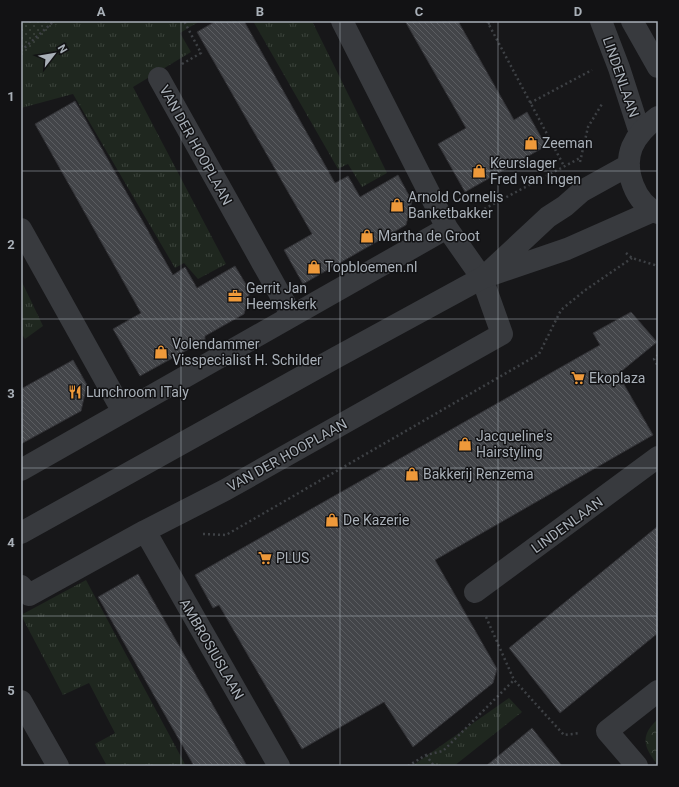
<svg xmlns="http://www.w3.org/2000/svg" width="679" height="787" font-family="Roboto,sans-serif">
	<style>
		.grass { fill: url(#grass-tufts) }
		.forest { fill: url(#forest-crowns) }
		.park { fill: url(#park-dots) }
		.building { fill: url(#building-back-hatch); stroke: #313135 }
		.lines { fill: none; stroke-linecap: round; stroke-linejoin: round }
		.path { stroke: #3e4145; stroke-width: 2.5; stroke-dasharray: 2 3; stroke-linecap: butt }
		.minor { stroke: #383a3e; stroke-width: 22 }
		.tertiary { stroke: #383a3e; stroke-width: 22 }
		.grid { fill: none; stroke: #a9b0b8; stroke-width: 1; stroke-opacity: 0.55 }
		.labels { text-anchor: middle; stroke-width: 3; stroke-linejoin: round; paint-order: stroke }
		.street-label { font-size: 14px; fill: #a9b0b8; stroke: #121214 }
		.poi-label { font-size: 14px; fill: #a9b0b8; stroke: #121214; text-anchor: start }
		.neatline { fill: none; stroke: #a9b0b8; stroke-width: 1.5 }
		.grid-label { font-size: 13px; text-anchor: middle; font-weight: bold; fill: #a9b0b8 }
	</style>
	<defs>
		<pattern id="grass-tufts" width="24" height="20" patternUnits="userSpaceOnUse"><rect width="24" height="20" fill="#1f271f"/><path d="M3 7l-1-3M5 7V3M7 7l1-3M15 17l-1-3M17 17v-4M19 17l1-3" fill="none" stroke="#3d443d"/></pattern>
		<pattern id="forest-crowns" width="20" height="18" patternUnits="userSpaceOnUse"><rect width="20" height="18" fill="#1f271f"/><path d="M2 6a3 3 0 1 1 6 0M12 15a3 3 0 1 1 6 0" fill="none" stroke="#3d443d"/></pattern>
		<pattern id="park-dots" width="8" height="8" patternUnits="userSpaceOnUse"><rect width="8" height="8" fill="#1f271f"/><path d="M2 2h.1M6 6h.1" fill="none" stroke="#3d443d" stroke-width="1.8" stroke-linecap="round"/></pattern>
		<pattern id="building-back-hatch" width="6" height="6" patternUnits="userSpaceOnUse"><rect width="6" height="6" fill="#434549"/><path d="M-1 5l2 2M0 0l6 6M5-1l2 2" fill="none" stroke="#5b5d61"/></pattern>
	</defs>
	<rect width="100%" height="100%" fill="#171719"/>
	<!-- grass -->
	<path class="grass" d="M21 21H200L180 33 191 52 133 87 226 264 198 279 184 263 175 268 73 94 21 108Z
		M253 21H312L387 173 362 187 348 164 338 169Z
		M21 280 43 326 25 339 21 333Z
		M86 580 186 766H107L95 744 115 733 89 683 63 695 21 615Z
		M509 698 522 712 454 766H412Z"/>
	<!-- forest -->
	<path class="forest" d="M658 719V765C644 748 639 736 658 719Z"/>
	<!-- park -->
	<path class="park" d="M21 21H53L56 26 21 60Z"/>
	<!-- building -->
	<path class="building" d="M216 21H244L335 183 348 176 360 197 398 175 412 201 406 225 303 284 284 250 312 234 197 32Z
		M405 21H458L514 120 527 112 546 146 465 192 438 144 466 128Z
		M75 101 173 275 185 267 197 288 235 266 250 291 244 314 205 336V340L140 376 113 329 141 313 35 124Z
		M631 312 657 342 618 374 653 435 435 560 497 669 493 683 413 747 384 702 302 749 219 605 213 608 195 575 600 345 593 333Z
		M73 360 87 385 81 411 21 444V389Z
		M658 526V633L560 713 509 648Z
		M138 574 210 700 247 766H194L98 597Z
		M532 728 562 766H486L520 738Z"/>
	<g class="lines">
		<!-- path -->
		<path class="path" d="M487 21 564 166
			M488 24 494 21
			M21 51 54 21
			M182 64 201 53 184 21
			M530 103 592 70
			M580 162 588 127 602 104
			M471 216 580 158
			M626 253 632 258 658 266
			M658 355 654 359 658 366
			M203 534 226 535 539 354 561 310 584 291 632 258
			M486 617 514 680 564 735 580 733
			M426 755 434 766
			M408 766 426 755 443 751 514 680"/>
		<!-- minor -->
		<path class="minor" d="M601 21 619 68 640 133
			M632 21 658 67
			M159 78 292 316
			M21 229 123 412
			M21 470 447 228
			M145 531 279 766
			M21 586 29 595 145 531 225 490 502 334 482 278 447 228 342 21
			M475 592 658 457
			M21 701 58 766
			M637 766 607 731 658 691"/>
		<!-- tertiary -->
		<path class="tertiary" d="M658 117C647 125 637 135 632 147 623 170 635 203 658 213
			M488 273 548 217 565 206 582 191 629 165
			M21 533 337 357 482 278 567 249 653 211"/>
	</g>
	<!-- grid -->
	<path class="grid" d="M181 21V766M340 21V766M498 21V766M21 171H658M21 319H658M21 468H658M21 616H658"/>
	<!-- icons -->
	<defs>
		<g id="shop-bare" transform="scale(1.08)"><path d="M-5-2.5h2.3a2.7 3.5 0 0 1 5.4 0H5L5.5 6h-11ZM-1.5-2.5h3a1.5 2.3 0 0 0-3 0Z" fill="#ee993a" stroke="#121214" stroke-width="2.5" paint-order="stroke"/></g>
		<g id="office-bare" transform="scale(1.08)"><path d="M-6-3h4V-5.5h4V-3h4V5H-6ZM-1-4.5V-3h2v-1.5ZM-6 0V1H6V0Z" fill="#ee993a" stroke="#121214" stroke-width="2.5" paint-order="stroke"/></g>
		<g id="supermarket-bare" transform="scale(1.08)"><path d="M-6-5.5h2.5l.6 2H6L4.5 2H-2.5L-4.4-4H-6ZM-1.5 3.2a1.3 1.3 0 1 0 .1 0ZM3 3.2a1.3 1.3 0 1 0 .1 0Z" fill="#ee993a" stroke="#121214" stroke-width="2.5" paint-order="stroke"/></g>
		<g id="restaurant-bare" transform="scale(1.08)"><path d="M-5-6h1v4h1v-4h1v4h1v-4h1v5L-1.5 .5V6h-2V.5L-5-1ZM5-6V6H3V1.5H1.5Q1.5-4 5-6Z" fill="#ee993a" stroke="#121214" stroke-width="2.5" paint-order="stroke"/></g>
	</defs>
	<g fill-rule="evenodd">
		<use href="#shop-bare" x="531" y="143"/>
		<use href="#shop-bare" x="479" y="171"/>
		<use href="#shop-bare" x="397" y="205"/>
		<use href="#shop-bare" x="367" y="236"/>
		<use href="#shop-bare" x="314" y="267"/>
		<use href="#office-bare" x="235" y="296"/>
		<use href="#shop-bare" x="161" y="352"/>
		<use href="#supermarket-bare" x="578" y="378"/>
		<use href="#restaurant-bare" x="75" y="392"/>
		<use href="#shop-bare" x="465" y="444"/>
		<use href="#shop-bare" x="412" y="474"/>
		<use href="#shop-bare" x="332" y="520"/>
		<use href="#supermarket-bare" x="265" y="558"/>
	</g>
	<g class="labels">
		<!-- street labels -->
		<g class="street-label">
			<text transform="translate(621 77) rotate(71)" y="5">LINDENLAAN</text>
			<text transform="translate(196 145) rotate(61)" y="5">VAN DER HOOPLAAN</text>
			<text transform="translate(287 455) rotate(-29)" y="5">VAN DER HOOPLAAN</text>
			<text transform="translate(567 525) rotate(-36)" y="5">LINDENLAAN</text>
			<text transform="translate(212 649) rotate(60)" y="5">AMBROSIUSLAAN</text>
		</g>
		<!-- poi labels -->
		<g class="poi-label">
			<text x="542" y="148">Zeeman</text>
			<text x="490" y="168">Keurslager<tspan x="490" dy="16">Fred van Ingen</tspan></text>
			<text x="408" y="202">Arnold Cornelis<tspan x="408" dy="16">Banketbakker</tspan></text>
			<text x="378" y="241">Martha de Groot</text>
			<text x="325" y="272">Topbloemen.nl</text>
			<text x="246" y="293">Gerrit Jan<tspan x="246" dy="16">Heemskerk</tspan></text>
			<text x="172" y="349">Volendammer<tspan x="172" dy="16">Visspecialist H. Schilder</tspan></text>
			<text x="589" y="383">Ekoplaza</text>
			<text x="86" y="397">Lunchroom ITaly</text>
			<text x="476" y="441">Jacqueline's<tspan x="476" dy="16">Hairstyling</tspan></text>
			<text x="423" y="479">Bakkerij Renzema</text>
			<text x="343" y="525">De Kazerie</text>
			<text x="276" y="563">PLUS</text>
		</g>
	</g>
	<!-- border -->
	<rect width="679" height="787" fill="none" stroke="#121214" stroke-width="44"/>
	<!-- north arrow -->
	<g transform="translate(54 54) rotate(59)" stroke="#121214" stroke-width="3" paint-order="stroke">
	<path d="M0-3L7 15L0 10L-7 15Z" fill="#a9b0b8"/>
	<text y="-6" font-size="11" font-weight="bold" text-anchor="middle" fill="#a9b0b8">N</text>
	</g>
	<rect x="22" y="22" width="635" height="743" class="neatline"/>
	<g class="grid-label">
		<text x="101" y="16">A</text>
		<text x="260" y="16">B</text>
		<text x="419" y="16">C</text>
		<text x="578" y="16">D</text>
		<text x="11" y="101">1</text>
		<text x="11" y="249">2</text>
		<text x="11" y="398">3</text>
		<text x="11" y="547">4</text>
		<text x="11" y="695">5</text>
	</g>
</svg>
